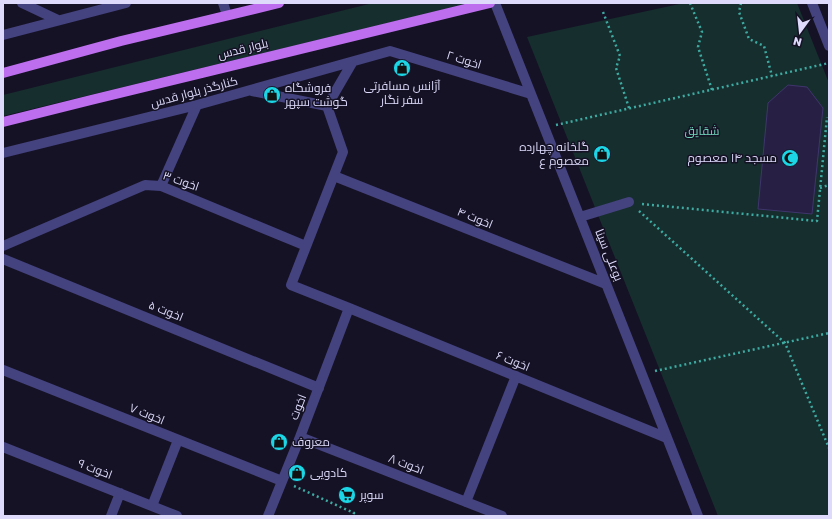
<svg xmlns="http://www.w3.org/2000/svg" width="832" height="519" font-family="'Golos Text',Cairo,sans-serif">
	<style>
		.green { fill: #162e2d }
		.building { fill: #272044; stroke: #3f356d }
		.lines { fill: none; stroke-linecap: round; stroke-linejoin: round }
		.path { stroke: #3eaba3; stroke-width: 2.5; stroke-dasharray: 2 3; stroke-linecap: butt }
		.minor { stroke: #44427f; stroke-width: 10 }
		.major { stroke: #bc6eee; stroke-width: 10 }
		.labels { text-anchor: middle; stroke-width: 3; stroke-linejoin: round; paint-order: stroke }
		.street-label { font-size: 12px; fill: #dddafb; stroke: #151225 }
		.poi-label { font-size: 12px; fill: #dddafb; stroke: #151225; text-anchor: start }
		.park-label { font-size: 12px; fill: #6ed3b8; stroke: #151225 }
	</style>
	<rect width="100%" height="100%" fill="#151225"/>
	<!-- green -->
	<path class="green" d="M373 3H471L3 116V95Z
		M684 3H797L829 83V516H718L527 37Z"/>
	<!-- building -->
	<path class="building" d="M788 85 807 87 823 108 812 214 758 209 768 103Z"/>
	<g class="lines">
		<!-- path -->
		<path class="path" d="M690 3 702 32 698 47 712 90
			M741 3 739 12 749 39 764 46 772 76
			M603 12 620 56 616 68 629 108
			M556 125 829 63
			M820 188 829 185
			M642 204 817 221 827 117
			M639 211 785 343 829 448
			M655 371 829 333
			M294 486 354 513 353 516"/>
		<!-- minor -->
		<path class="minor" d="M22 3 58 20
			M223 3 227 15
			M495 3 698 516
			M812 3 829 46
			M3 35 126 3
			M352 63 327 106 343 152 291 285 349 308 667 438
			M252 91 327 106
			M3 153 197 105 390 51 531 94
			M334 176 606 284
			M161 186 197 105
			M580 217 629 202
			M3 246 145 185 161 186 306 246
			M3 259 319 388
			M3 370 282 481
			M300 437 502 516
			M3 447 177 516
			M466 502 516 376
			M152 506 178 440
			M111 516 120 493
			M268 516 300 437 349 308"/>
		<!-- major -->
		<path class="major" d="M3 73 121 41 279 3
			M3 122 91 100 490 3"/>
	</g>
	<!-- icons -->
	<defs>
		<g id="shop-disc" transform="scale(0.9)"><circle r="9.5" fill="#1cd5e5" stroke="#151225"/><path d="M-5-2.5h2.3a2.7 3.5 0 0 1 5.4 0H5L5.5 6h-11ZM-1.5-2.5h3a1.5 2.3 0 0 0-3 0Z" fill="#111"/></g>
		<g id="mosque-disc" transform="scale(0.9)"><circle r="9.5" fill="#1cd5e5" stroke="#151225"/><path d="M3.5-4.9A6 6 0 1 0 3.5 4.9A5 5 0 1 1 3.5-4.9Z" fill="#111"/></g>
		<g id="supermarket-disc" transform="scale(0.9)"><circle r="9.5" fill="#1cd5e5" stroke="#151225"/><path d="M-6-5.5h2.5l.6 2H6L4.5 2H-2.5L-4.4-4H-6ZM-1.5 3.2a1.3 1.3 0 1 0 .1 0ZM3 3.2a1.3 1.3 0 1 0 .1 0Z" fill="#111"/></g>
	</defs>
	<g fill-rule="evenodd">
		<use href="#shop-disc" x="402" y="68"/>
		<use href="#shop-disc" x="272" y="95"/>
		<use href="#shop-disc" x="602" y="154"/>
		<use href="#mosque-disc" x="790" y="158"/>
		<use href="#shop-disc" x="279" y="442"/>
		<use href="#shop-disc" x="297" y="473"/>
		<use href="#supermarket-disc" x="347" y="495"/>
	</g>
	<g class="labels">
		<!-- street labels -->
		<g class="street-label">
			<text transform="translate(243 49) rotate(-14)" y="4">بلوار قدس</text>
			<text transform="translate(464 60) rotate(17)" y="4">اخوت ۲</text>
			<text transform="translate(194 92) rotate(-15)" y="4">کنارگذر بلوار قدس</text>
			<text transform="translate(181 181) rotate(19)" y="4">اخوت ۳</text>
			<text transform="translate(475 218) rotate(22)" y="4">اخوت ۴</text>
			<text transform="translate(609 255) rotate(68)" y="4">بوعلی سینا</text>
			<text transform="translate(166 311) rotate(22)" y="4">اخوت ۵</text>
			<text transform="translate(513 361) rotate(22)" y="4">اخوت ۶</text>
			<text transform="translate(298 407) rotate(-69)" y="4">اخوت</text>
			<text transform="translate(147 414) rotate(22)" y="4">اخوت ۷</text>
			<text transform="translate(406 464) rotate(21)" y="4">اخوت ۸</text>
			<text transform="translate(95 469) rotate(21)" y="4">اخوت ۹</text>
		</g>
		<!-- poi labels -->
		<g class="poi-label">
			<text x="402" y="90" text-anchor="middle">آژانس مسافرتی<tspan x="402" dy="14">سفر نگار</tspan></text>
			<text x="285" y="92">فروشگاه<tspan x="285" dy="14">گوشت سپهر</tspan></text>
			<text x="589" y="151" text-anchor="end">گلخانه چهارده<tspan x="589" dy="14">معصوم ع</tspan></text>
			<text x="777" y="162" text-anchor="end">مسجد ۱۴ معصوم</text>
			<text x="292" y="446">معروف</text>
			<text x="310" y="477">کادویی</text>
			<text x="360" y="499">سوپر</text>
		</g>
		<!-- park labels -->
		<g class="park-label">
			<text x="702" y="135">شقایق</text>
		</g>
	</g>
	<!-- border -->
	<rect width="832" height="519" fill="none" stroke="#dddafb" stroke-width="8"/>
	<!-- north arrow -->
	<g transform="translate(800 32) rotate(195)" stroke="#151225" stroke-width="3" paint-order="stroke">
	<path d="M0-3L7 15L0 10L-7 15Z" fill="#dddafb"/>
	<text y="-6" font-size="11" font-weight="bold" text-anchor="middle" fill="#dddafb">N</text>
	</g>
</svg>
